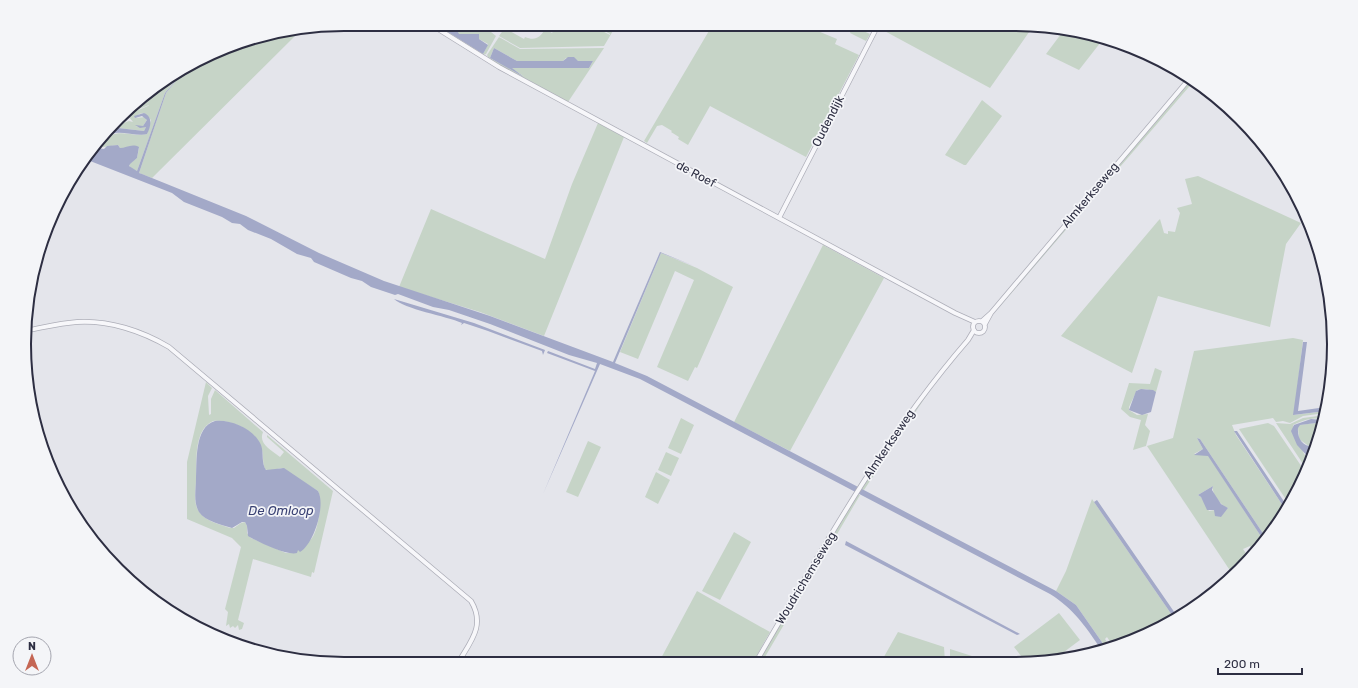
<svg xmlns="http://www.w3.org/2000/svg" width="1358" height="688" font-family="Rubik,sans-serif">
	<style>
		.green { fill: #c6d4c7; fill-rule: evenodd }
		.water { fill: #a3a9c8 }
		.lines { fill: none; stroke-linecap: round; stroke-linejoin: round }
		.minor-casing { stroke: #adaeb8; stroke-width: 5.5 }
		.minor { stroke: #f7f7fa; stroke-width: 4 }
		.labels { text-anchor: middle; stroke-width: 3.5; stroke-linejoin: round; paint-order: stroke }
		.street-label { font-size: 12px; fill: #2d2e42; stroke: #f4f5f8 }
		.water-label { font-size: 13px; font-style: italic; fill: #3a4274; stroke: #f4f5f8 }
		.rim { fill: none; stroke: #2d2e42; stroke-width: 2 }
	</style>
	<rect width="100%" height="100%" fill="#e4e5eb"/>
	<!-- green -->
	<path class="green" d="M432 24H435L483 54 488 44 479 39V34H458L456 29 449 24H489L491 32 496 36 486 54 483 55Z
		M558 24H559L556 29 560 32 565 24H589L610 35V34L592 24H617L604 46 520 48 499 36 504 29 508 28V30L524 39 525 37C535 41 540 38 545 29L552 33Z
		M713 24H756V31H772V24H815L813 29 837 39 835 44 859 55 806 157 710 106 688 145 678 139 679 137 671 132 672 131 662 125 657 126 647 143 644 141Z
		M880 25H1034L990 88 879 28Z
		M853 26 870 34 866 41 850 33Z
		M1064 30 1104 38 1079 70 1046 54Z
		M290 33 295 36 152 178 139 173 166 93 183 72 241 41Z
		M499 37 520 49 604 48 568 102 489 59 487 55ZM494 48 517 61H563L566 58 578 61H593L589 68H511L525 77 490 58Z
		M181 73 165 93 137 171 130 168 129 164 137 158 139 148H120L118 145 96 148 94 146 97 142 110 138 111 135C123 130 135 137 147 134L151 120 144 113 139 114 136 118 145 117 147 120 143 126 135 127H146L144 131 118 128 108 133V137L100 138 108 129 129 121 133 122 129 117 113 124 119 118 148 106 149 105 122 116 149 90Z
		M1192 79 1194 81 990 318Z
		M982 100 1002 116 966 165H964L945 155Z
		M598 123 624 137 544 336 480 312 399 287 431 209 545 259 572 184Z
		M1198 176 1301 223 1286 244 1270 327 1158 296 1132 373 1061 336 1158 221 1160 219 1164 233 1168 234V231L1175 232 1180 213 1177 208 1192 204 1185 179Z
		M823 245 884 278 790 451 734 422Z
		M661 253 697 268 733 287 697 368 695 367 688 381 657 367 694 280 675 271 638 359 620 352Z
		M1293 338 1303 340 1294 415 1325 411V413L1303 416 1290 423 1283 421 1276 422 1273 418 1232 425 1236 435 1285 509 1266 538 1200 439 1197 438 1203 449 1194 454 1208 455 1264 541 1255 555 1250 546 1243 549 1250 559 1233 575 1147 446 1173 438 1194 351ZM1213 486C1211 493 1221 506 1228 508L1220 517 1215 510 1209 511 1201 497 1198 495Z
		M1155 368 1162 371 1156 392 1146 389 1137 390 1129 407V410L1137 415 1148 414 1145 425 1150 431 1146 446 1133 450 1141 420 1130 417 1121 409 1129 383 1150 384Z
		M206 382 212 388 208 396 209 415 211 414V399L215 390 263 432C258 444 271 450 280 457L284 452 267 437V435L333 491 314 573 312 572 311 577 253 559 238 620 244 623 242 629 239 630 238 625 235 628 233 626 230 628 229 624 226 626 228 612 225 609 241 547 232 538 187 519V462ZM213 421C230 419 256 430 261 447 264 454 262 462 265 469L269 471 281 468 318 491C323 501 318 530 312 538 308 542 302 547 297 550V553H286L251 538 247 533V526L245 522 241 523 234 528H230C219 524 204 521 198 510 193 502 196 489 196 480 197 462 193 430 213 421Z
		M934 384 864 490 861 489Z
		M1325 415 1324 421C1315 415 1302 421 1293 425L1304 454 1311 460 1307 470 1276 423 1290 424 1303 418Z
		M681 418 694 425 681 454 668 448Z
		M1268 423 1274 426 1306 473 1301 485 1289 504 1239 429Z
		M1316 423 1323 426 1316 446 1310 447 1299 439 1298 428 1299 425Z
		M588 441 601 447 578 497 566 492Z
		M666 452 679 458 671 476 658 470Z
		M656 472 670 480 658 504 645 497Z
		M857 494 860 495 762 662H757Z
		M1092 499 1174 618 1136 640 1113 646 1107 637 1105 639 1110 647 1106 648 1076 605 1056 591 1066 571Z
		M734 532 751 542 720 600 702 591Z
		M697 591 770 632 753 662H659Z
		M1059 613 1080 640 1052 661H1025L1014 647Z
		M898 632 944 647 945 662H881Z
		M950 649 972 656 962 661 950 662Z"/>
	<!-- water -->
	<path class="water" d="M435 24C445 24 455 24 459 34H479V39L488 45 483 54Z
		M494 48 517 61H563L568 57H574L578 61H593L589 68H512L524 77 490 58Z
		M183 72 166 93 139 173 142 174 246 216 319 253 384 281 490 316 613 362 660 252 694 266 661 253 615 363 647 376 1056 591 1076 605 1106 648 1101 649C1085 626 1074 609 1050 594L640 379 600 364 543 494 595 371 547 353 548 351 595 369 597 363 569 355 490 324 449 310 433 307 398 294 395 295 371 287 362 281 351 278 314 262 311 258 297 254 271 239 248 230 240 224 232 223 222 217 184 202 172 193 85 159 94 146 97 148 104 149 107 146 118 145 120 148C126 148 132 143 139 147L137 158 130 164 129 166 137 171 165 93Z
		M144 113C153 117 151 126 147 134 137 137 117 129 111 135 110 136 109 139 108 140L97 142 100 138 108 137V133L118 128 144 131 146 127 140 128 135 125 143 126 147 120 142 116 135 118 134 116Z
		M394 299 474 323 545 350 543 355 542 351 488 331 464 323 461 325 462 323C446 316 404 309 394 299Z
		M1303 342H1307L1298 411 1326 407V411L1293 415Z
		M1141 389 1153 390 1156 392 1151 412 1142 415 1129 410 1136 391Z
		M1311 419 1323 420V426L1316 423 1300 425 1298 428C1297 440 1304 448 1316 446L1311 460 1297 445 1291 431 1294 425Z
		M215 421C231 419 254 429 261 445 264 453 261 463 266 470L284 468 318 491C326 505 314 544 300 552L298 550 297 553C287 556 258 542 248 536L247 526 245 522H242L232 528C222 525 205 521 199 512 193 502 196 489 196 479 197 462 194 427 215 421Z
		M1234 431H1237L1287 506 1285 509Z
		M1197 438 1200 439 1266 538 1264 541 1208 456 1194 455 1203 449Z
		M1213 486 1212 490 1221 504 1228 508 1221 517 1215 516 1214 510H1207L1201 497 1198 495Z
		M1097 500 1177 616 1174 618 1094 502Z
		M846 541 1020 634 1017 635 847 546 845 545Z"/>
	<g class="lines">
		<!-- minor casing -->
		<g class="minor-casing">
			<path id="minor" d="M430 24 499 67 955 313 975 322
				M779 218 878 25
				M991 313 1190 78
				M973 327a6 6 0 1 1 12 0a6 6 0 1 1-12 0Z
				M982 321 991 313 985 324
				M29 330C45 327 61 323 77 322 109 320 142 331 169 347L471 601C486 626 470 642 458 663
				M756 662C821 551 883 438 968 340L974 330"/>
		</g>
		<!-- minor -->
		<use href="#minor" class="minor"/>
	</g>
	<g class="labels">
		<!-- street labels -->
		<g class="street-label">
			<text transform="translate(828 121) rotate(-63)" y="4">Oudendijk</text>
			<text transform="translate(696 174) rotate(28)" y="4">de Roef</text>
			<text transform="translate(1090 195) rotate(-50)" y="4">Almkerkseweg</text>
			<text transform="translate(889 444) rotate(-56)" y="4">Almkerkseweg</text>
			<text transform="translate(806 578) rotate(-59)" y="4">Woudrichemseweg</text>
		</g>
		<!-- water labels -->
		<g class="water-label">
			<text x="281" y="515">De Omloop</text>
		</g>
	</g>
	<!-- crop -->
	<path d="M0 0H1358V688H0ZM344 31H1014A313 313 0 0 1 1327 344V344A313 313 0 0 1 1014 657H344A313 313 0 0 1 31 344V344A313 313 0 0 1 344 31Z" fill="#f4f5f8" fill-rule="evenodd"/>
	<path class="rim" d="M344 31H1014A313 313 0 0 1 1327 344V344A313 313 0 0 1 1014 657H344A313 313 0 0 1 31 344V344A313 313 0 0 1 344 31Z"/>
	<!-- north arrow -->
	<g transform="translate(32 656)"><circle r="19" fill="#f4f5f8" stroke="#a4a5af"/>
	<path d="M0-3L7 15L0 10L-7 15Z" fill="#c56654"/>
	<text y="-6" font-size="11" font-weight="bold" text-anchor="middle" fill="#2d2e42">N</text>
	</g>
	<!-- scale -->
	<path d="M1218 668v6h84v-6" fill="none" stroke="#2d2e42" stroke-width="2"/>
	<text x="1224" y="668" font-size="12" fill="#2d2e42" stroke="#f4f5f8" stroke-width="3" paint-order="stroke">200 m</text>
</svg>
